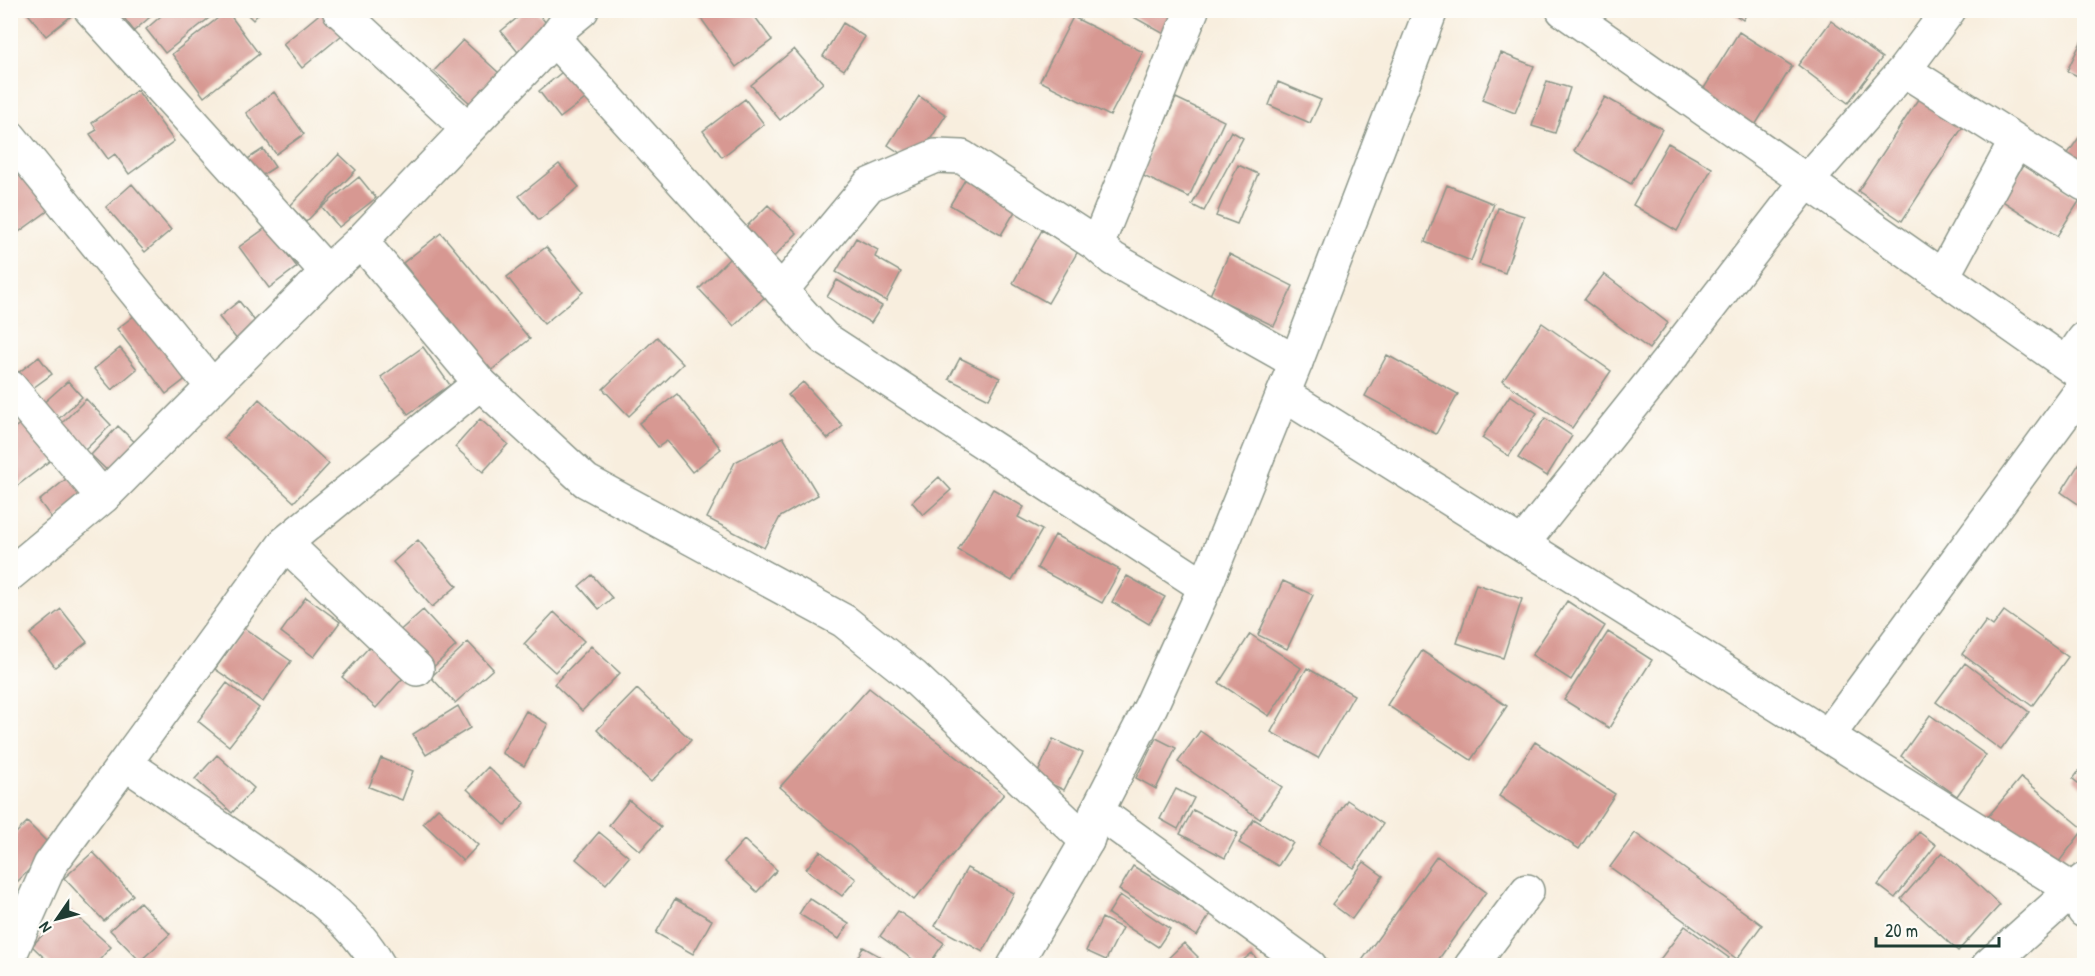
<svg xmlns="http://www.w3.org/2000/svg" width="2095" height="976" font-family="'Patrick Hand',sans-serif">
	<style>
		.building { fill: #d79892 }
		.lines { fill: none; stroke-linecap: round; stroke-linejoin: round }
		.minor-casing { stroke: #8c9689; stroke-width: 36 }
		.tertiary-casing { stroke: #8c9689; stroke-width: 36 }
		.minor { stroke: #fff; stroke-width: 33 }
		.tertiary { stroke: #fff; stroke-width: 33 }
	</style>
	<rect width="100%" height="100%" fill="#fdfcf7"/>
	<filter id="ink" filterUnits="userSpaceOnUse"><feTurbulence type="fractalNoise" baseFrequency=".0167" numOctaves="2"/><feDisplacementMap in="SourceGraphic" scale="12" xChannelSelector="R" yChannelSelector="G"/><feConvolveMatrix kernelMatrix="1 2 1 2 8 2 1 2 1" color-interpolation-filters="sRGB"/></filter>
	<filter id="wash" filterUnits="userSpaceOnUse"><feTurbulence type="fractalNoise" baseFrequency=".008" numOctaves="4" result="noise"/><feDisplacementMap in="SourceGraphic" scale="24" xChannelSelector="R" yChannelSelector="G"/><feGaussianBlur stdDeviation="1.35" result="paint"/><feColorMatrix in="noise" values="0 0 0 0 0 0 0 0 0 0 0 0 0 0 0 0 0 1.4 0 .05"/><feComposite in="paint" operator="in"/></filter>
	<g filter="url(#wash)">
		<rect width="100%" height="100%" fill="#f8eede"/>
		<g id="blocks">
			<!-- building -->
			<path class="building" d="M25 10H73L75 13 46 36Z
				M118 10H158L134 31Z
				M168 10H212L214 14 165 53 146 29Z
				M243 10H262L253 20Z
				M364 10H382L370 19Z
				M527 10H536L552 31 521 56 501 31Z
				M695 10H750L772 40 736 67Z
				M1121 10H1162L1176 18 1166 35Z
				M1728 10H1749L1743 20Z
				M227 11 259 54 204 97 172 54Z
				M323 11 342 35 302 68 283 44Z
				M1073 17 1143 52 1110 116 1040 81Z
				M1831 21 1882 58 1848 103 1798 65Z
				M843 23 865 37 844 70 823 56Z
				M1739 32 1792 66 1754 127 1701 93Z
				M2084 36V79L2067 71Z
				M463 40 499 73 471 104 434 71Z
				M794 49 823 83 780 120 751 85Z
				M1501 53 1534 66 1515 113 1482 100Z
				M567 68 589 96 560 118 539 91Z
				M1547 81 1570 88 1555 133 1532 126Z
				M1278 82 1321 100 1310 123 1269 105Z
				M137 90 174 141 129 174 115 154 108 159 90 134 97 130 92 123Z
				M1924 90 1968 119 1902 221 1858 191Z
				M274 92 304 134 276 154 246 113Z
				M919 96 946 115 915 163 888 145Z
				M1605 97 1662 129 1631 184 1574 151Z
				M1176 98 1224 121 1189 197 1141 175Z
				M745 99 764 124 722 157 703 131Z
				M1231 131 1243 138 1204 211 1192 205Z
				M2080 136 2084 139V177L2062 162Z
				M1668 143 1712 168 1677 231 1633 205Z
				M263 149 275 167 255 180 243 162Z
				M339 154 356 170 306 222 290 206Z
				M23 160 56 205 16 234 10 227V169Z
				M559 164 579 187 539 220 519 196Z
				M2024 164 2080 200 2057 236 2001 200Z
				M1238 165 1258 174 1237 224 1216 216Z
				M969 173 1020 203 1001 235 950 205Z
				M359 177 376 198 339 227 322 207Z
				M132 184 171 230 145 252 106 207Z
				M1447 185 1494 204 1471 261 1425 242Z
				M768 205 797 233 767 264 738 235Z
				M1498 208 1524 216 1505 273 1479 264Z
				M267 227 297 267 269 288 239 247Z
				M1042 230 1078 251 1048 303 1013 283Z
				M441 233 530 339 483 377 439 309 403 263Z
				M856 238 878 250 875 257 901 272 886 301 836 272Z
				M546 247 583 292 544 324 507 277Z
				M735 253 771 291 734 326 699 289Z
				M1229 254 1293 286 1274 326 1210 295Z
				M1604 274 1668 323 1649 349 1584 300Z
				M837 280 882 306 871 323 827 297Z
				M239 301 262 330 242 346 219 317Z
				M143 309 192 374 166 394 117 329Z
				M1542 323 1611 371 1572 428 1503 381Z
				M657 337 683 364 629 416 603 389Z
				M423 347 450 385 408 414 381 377Z
				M120 348 137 369 112 390 94 369Z
				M1387 355 1458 394 1436 434 1365 396Z
				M39 357 52 374 26 393 14 376Z
				M960 358 1000 378 989 399 949 379Z
				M68 381 82 397 54 423 39 407Z
				M803 382 843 426 828 439 788 395Z
				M677 394 721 449 692 472 667 441 658 447 639 423Z
				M1510 395 1537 413 1509 456 1482 438Z
				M86 399 111 425 84 451 59 426Z
				M259 399 329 464 294 502 224 438Z
				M1545 418 1572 436 1547 476 1518 458Z
				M27 419 56 456 13 489 10 485V431Z
				M480 419 508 444 483 472 455 447Z
				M118 426 142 449 115 478 91 455Z
				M783 437 818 495 780 517 764 548 707 518 735 462Z
				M2084 456V508L2061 492Z
				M71 475 87 495 54 521 39 501Z
				M939 477 951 490 923 515 912 502Z
				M993 489 1024 507 1018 517 1042 530 1012 581 958 550Z
				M1055 535 1120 570 1102 603 1037 568Z
				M418 540 457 586 432 607 393 562Z
				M592 575 612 598 599 609 579 586Z
				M1127 576 1165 597 1149 624 1112 602Z
				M1283 581 1313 595 1287 649 1258 635Z
				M1476 584 1522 599 1503 658 1457 643Z
				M306 597 340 622 314 657 281 632Z
				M1567 601 1605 626 1571 680 1532 655Z
				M61 609 87 642 55 667 30 634Z
				M423 610 456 646 429 671 396 634Z
				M2004 611 2068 657 2032 706 1962 654 1986 621 1993 626Z
				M554 612 584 641 555 672 524 644Z
				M244 628 291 661 263 702 215 669Z
				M1608 632 1652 660 1609 728 1564 700Z
				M1250 634 1301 668 1269 716 1219 683Z
				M468 642 493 669 455 703 431 677Z
				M370 646 404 677 376 708 342 677Z
				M591 646 620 673 582 711 554 684Z
				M1422 651 1507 706 1471 760 1387 705Z
				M1965 663 2029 712 2001 750 1936 702Z
				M1307 668 1354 695 1318 758 1271 732Z
				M227 683 259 708 229 746 198 721Z
				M869 688 1004 794 914 900 780 787Z
				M637 689 691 740 651 782 597 730Z
				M458 706 470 728 426 755 413 734Z
				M526 711 548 724 524 766 502 753Z
				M1930 715 1986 755 1957 796 1901 756Z
				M1200 731 1282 787 1260 819 1178 762Z
				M1156 738 1176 748 1156 789 1136 778Z
				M1053 739 1083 753 1064 790 1036 777Z
				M1535 742 1615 794 1579 849 1499 796Z
				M217 755 254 788 232 813 195 779Z
				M381 758 413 771 402 800 369 787Z
				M2084 764V788L2073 779Z
				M488 767 525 803 505 825 467 789Z
				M2021 777 2084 829 2052 871 1987 818Z
				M1176 789 1194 798 1178 829 1160 819Z
				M629 800 661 827 640 851 609 825Z
				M1347 800 1383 824 1354 868 1318 844Z
				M438 808 478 845 463 861 423 823Z
				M1193 810 1238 833 1225 858 1180 834Z
				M1254 819 1293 843 1278 866 1239 843Z
				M27 822 52 847 10 889V839Z
				M599 832 629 857 606 884 576 859Z
				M1919 832 1936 845 1895 898 1878 885Z
				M1635 833 1762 925 1737 959 1610 867Z
				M744 840 777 870 757 892 724 862Z
				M820 851 856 879 842 896 806 869Z
				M93 852 133 895 104 921 64 878Z
				M1942 852 2000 905 1958 951 1901 899Z
				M1437 856 1486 892 1434 966H1358Z
				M1364 862 1383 876 1352 919 1332 904Z
				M1133 866 1211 913 1197 936 1119 890Z
				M967 868 1014 893 983 952 935 926Z
				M1120 895 1170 929 1158 947 1108 914Z
				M809 898 849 924 839 939 799 914Z
				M675 899 712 920 693 954 656 933Z
				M140 902 170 934 140 961 110 930Z
				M68 908 111 947 94 966H53L32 946Z
				M898 911 944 943 928 966H922L880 936Z
				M1102 918 1122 928 1106 960 1086 951Z
				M1685 926 1729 958 1723 966H1655Z
				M1184 943 1198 957 1190 966H1160Z
				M863 947 897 966H853Z
				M1252 953 1262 966H1236Z"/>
		</g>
	</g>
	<g filter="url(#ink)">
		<use href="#blocks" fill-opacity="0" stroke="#8c9689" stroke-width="1.5"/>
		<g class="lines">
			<!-- minor casing -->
			<g class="minor-casing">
				<path id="minor" d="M91 10 327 272 361 241 480 383 586 481 844 621 914 677 1087 841
					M339 10 468 129
					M1192 10 1097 245 1113 259 1296 362
					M1563 10 2084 376
					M554 39 824 338 1205 587
					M1904 70 2084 184
					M10 137 212 386
					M361 241 554 39 565 24 582 10
					M1943 276 2016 141
					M781 291 869 185 936 156 962 157 1097 245
					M2067 364 2084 339
					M10 387 103 497
					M1283 394 2073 890 2084 911
					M285 543 417 669
					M1522 544 1672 356 1807 181 1904 70 1949 10
					M10 574 103 497 327 272
					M1828 736 2084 387
					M1097 811 1310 966
					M10 955 50 865 125 763
					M379 966C348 911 293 879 243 844 204 817 164 790 125 763L285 543 480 383
					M1471 966 1527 891
					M1988 966 2084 880"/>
			</g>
			<!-- tertiary casing -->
			<g class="tertiary-casing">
				<path id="tertiary" d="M1014 966 1087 841 1097 811 1151 706 1205 587 1296 362 1431 10"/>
			</g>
			<!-- minor -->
			<use href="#minor" class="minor"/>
			<!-- tertiary -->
			<use href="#tertiary" class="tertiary"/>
		</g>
	</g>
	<!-- margin -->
	<rect width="2095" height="976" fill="none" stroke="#fdfcf7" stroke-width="36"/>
	<!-- north arrow -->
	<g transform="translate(57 919) rotate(235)" stroke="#fdfcf7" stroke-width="4.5" paint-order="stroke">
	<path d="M0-4.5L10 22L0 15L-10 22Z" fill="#1f3d34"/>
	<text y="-9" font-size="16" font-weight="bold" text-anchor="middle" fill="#1f3d34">N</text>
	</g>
	<!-- scale -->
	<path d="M1876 937v9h123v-9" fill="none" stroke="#1f3d34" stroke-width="3"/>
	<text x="1885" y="937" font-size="18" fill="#1f3d34" stroke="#fdfcf7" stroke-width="4.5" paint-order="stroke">20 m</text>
</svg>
